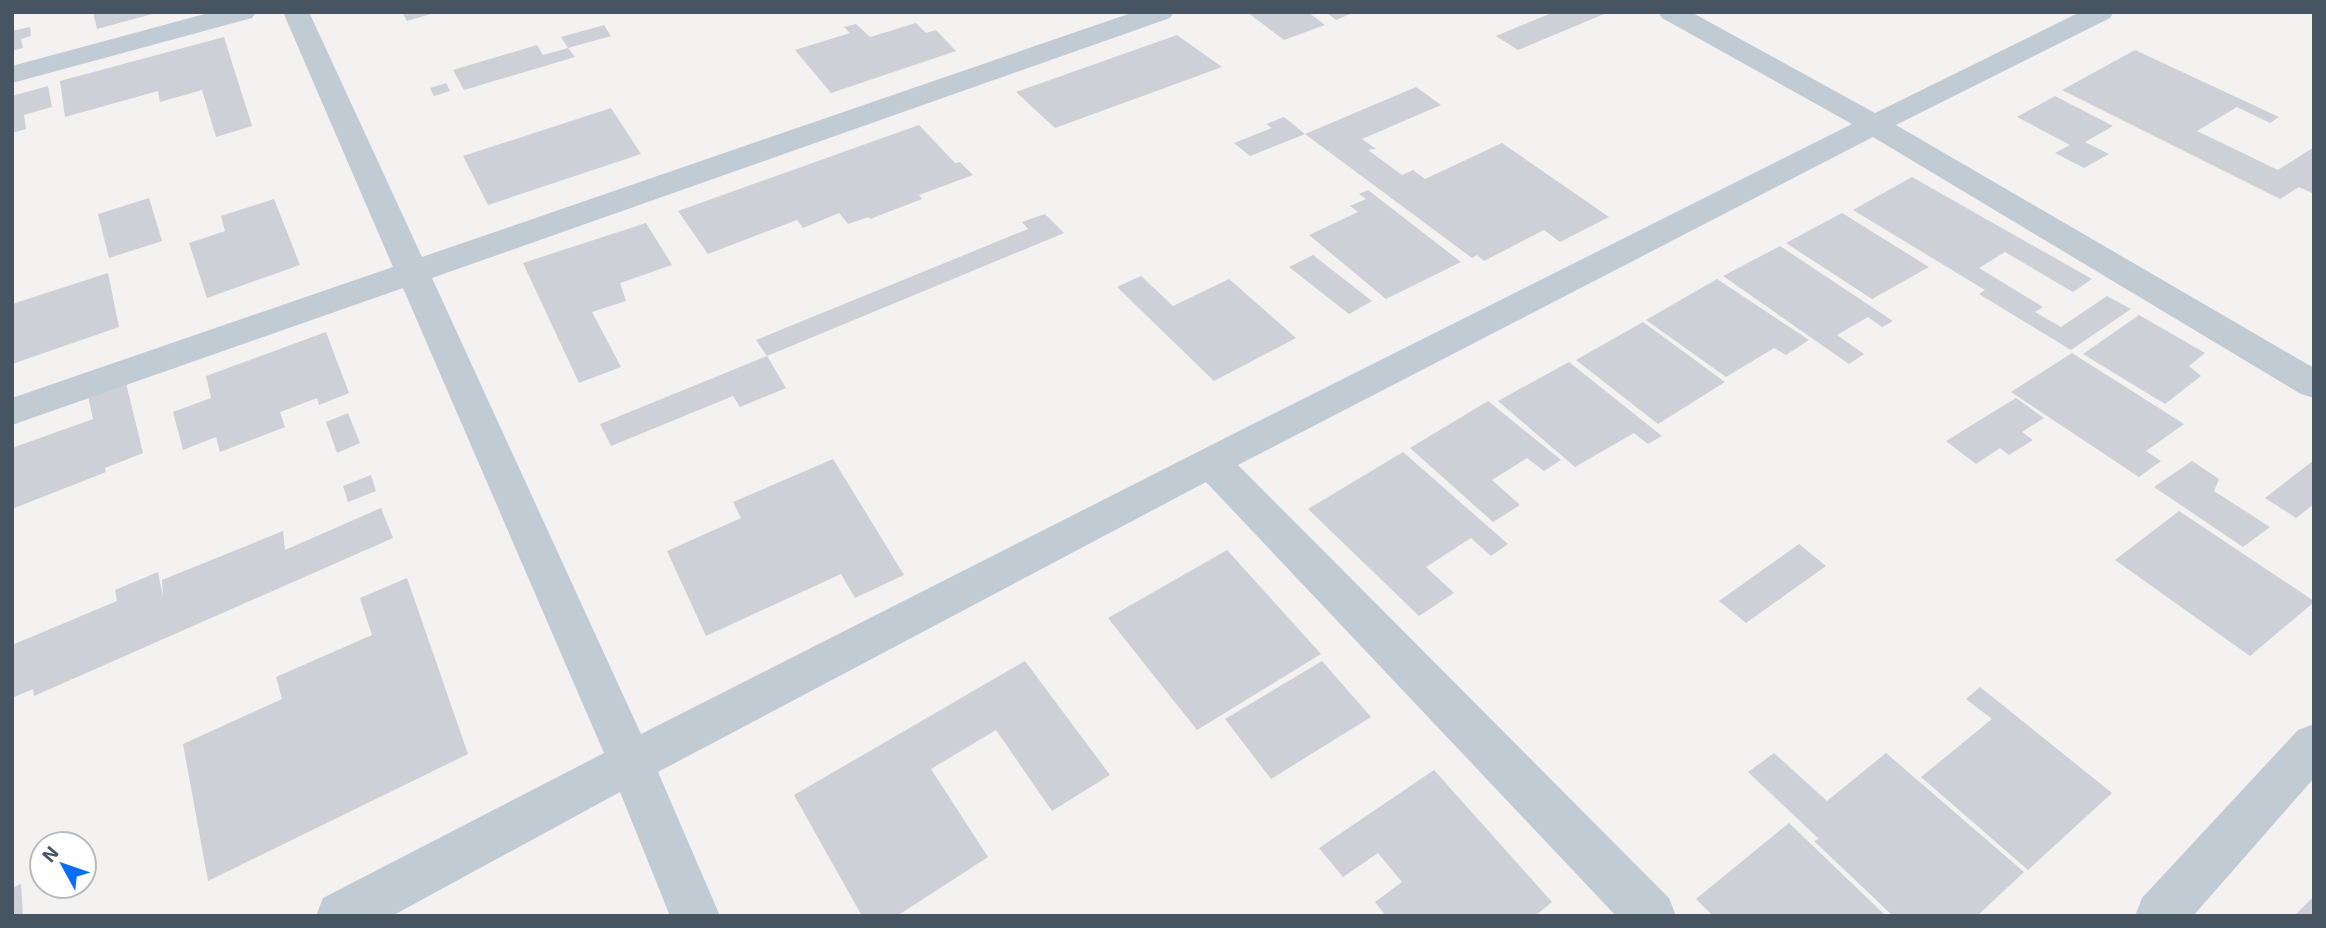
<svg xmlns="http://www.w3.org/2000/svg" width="2326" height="928" font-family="'Exo 2',sans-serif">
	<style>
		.building { fill: #cdd0d6 }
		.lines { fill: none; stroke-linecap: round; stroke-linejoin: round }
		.minor { fill: #c1cbd4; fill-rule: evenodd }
	</style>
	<rect width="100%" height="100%" fill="#f4f1f1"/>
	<!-- building -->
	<path class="building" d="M93 12H156V13L97 29Z
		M402 12H434V13L407 21Z
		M1247 12H1308L1325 25 1284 40Z
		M1326 12H1355L1336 20Z
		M1554 12H1609L1518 50 1496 36Z
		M916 23 926 33 936 30 956 51 831 93 795 50 850 33 844 27 856 24 870 37Z
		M604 25 611 36 568 48 561 37Z
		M30 27 31 36 21 39 23 48 12 51V31Z
		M1177 35 1222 67 1055 128 1016 92Z
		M224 37 252 126 216 137 202 90 160 102 158 91 65 117 60 81Z
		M537 45 543 55 568 48 575 57 464 90 453 70Z
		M2135 50 2279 117 2270 123 2237 107 2197 131 2278 170 2314 147V194L2299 187 2280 199 2062 90Z
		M446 83 450 91 434 96 430 88Z
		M48 86 52 107 24 115 26 129 12 133V96Z
		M1416 87 1441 105 1362 139 1376 149 1368 150 1402 175 1413 170 1425 179 1502 143 1609 217 1560 242 1544 230 1484 261 1477 255 1472 258 1305 134Z
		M2055 96 2113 126 2085 142 2109 154 2084 168 2055 153 2070 145 2017 117Z
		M611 108 641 154 488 205 463 156Z
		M1284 117 1305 134 1250 156 1234 143 1272 128 1266 124Z
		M919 125 955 163 960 162 973 175 919 195 922 199 870 219 869 217 848 224 839 213 803 228 797 220 708 254 678 211Z
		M1912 177 2092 279 2073 292 2005 252 1979 268 2043 307 2035 312 2061 327 2107 296 2131 309 2071 350 1979 294 1985 290 1853 210Z
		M1368 190 1461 262 1386 299 1309 235 1358 212 1350 206 1366 199 1359 194Z
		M149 198 162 241 109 258 98 214Z
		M274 199 300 265 207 298 189 243 225 231 221 216Z
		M1842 213 1929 267 1872 299 1786 243Z
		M1045 214 1064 233 767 356 756 340 1028 229 1022 222Z
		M646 223 672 265 620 283 626 301 592 312 621 367 579 383 523 263Z
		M1780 246 1893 321 1882 327 1868 317 1837 335 1864 354 1849 364 1723 276Z
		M1313 255 1372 301 1349 314 1289 267Z
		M108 273 119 327 12 364V304Z
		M1141 276 1173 306 1229 279 1296 338 1214 381 1117 287Z
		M1717 279 1809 340 1786 355 1774 348 1726 377 1646 320Z
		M2139 315 2205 353 2189 366 2201 376 2165 404 2083 354Z
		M1643 322 1725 382 1658 424 1576 360Z
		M326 332 349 393 319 405 317 398 280 412 285 427 220 452 216 437 183 450 173 412 211 398 206 376Z
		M2072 353 2184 424 2146 451 2161 461 2139 477 2011 392Z
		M767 356 786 388 740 407 733 396 611 446 600 424Z
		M1569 362 1662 436 1648 444 1634 433 1575 467 1498 401Z
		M126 383 143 453 105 468 106 472 12 509V448L93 419 88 396Z
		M2016 398 2044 418 2022 432 2033 440 2009 455 2000 448 1976 464 1946 441Z
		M1488 401 1561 460 1544 471 1527 458 1492 480 1520 505 1493 522 1410 448Z
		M348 413 360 443 337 453 326 422Z
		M1403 452 1508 544 1491 556 1471 538 1426 567 1454 593 1419 616 1308 509Z
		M833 459 904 575 855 598 841 574 706 636 667 551 741 518 733 502Z
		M2314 460V504L2296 518 2265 498Z
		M2192 461 2219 479 2214 491 2270 527 2243 547 2154 487Z
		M371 475 376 491 348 502 343 486Z
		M381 508 393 538 34 696 33 689 12 698V645L117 601 115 590 158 572 163 597 162 580 283 531 285 550Z
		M2179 511 2314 601V602L2250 656 2115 560Z
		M1799 544 1826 566 1746 623 1719 601Z
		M1227 550 1321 654 1197 730 1108 618Z
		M407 578 468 754 208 881 183 744 282 699 276 677 372 635 360 598Z
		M1025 661 1110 775 1052 811 996 730 931 769 988 857 897 916H862L794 795Z
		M1322 661 1371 717 1271 779 1225 719Z
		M1980 687 2112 793 2028 870 1921 777 1992 719 1966 699Z
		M1774 753 1827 801 1886 753 2024 872 1977 916H1893L1814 841 1819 839 1748 772Z
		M1434 770 1552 902 1535 916H1386L1375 902 1402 882 1378 853 1343 877 1319 848Z
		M1789 823 1886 916H1713L1696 899Z
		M21 884 23 916H12V888Z
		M2314 896V916H2294Z"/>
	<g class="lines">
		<!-- minor -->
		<path class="minor" d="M212 12H256L252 18 12 83V66Z
			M283 12H309L422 257 1134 12H1174L1170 18 432 278 641 734 1245 428 1852 124 1662 18 1658 12H1691L1875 113 2080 12H2114L2110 18 1896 125 2314 368V398L2301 394 1873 137 1238 465 1669 898 1676 916H1616L1206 482 658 772 720 916H670L620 792 392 916H316L323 898 604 753 403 288 12 425V398L393 267Z
			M2314 724V778L2193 916H2135L2142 898 2298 730Z"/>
	</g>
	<!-- border -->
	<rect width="2326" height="928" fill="none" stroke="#475461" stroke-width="28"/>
	<!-- north arrow -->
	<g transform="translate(63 865) rotate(310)"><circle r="33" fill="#ffffff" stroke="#b5bbc0" stroke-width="2"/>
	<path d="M0-5L12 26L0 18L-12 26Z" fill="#0b6cf4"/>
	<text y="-10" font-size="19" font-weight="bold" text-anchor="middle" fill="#475461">N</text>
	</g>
</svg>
